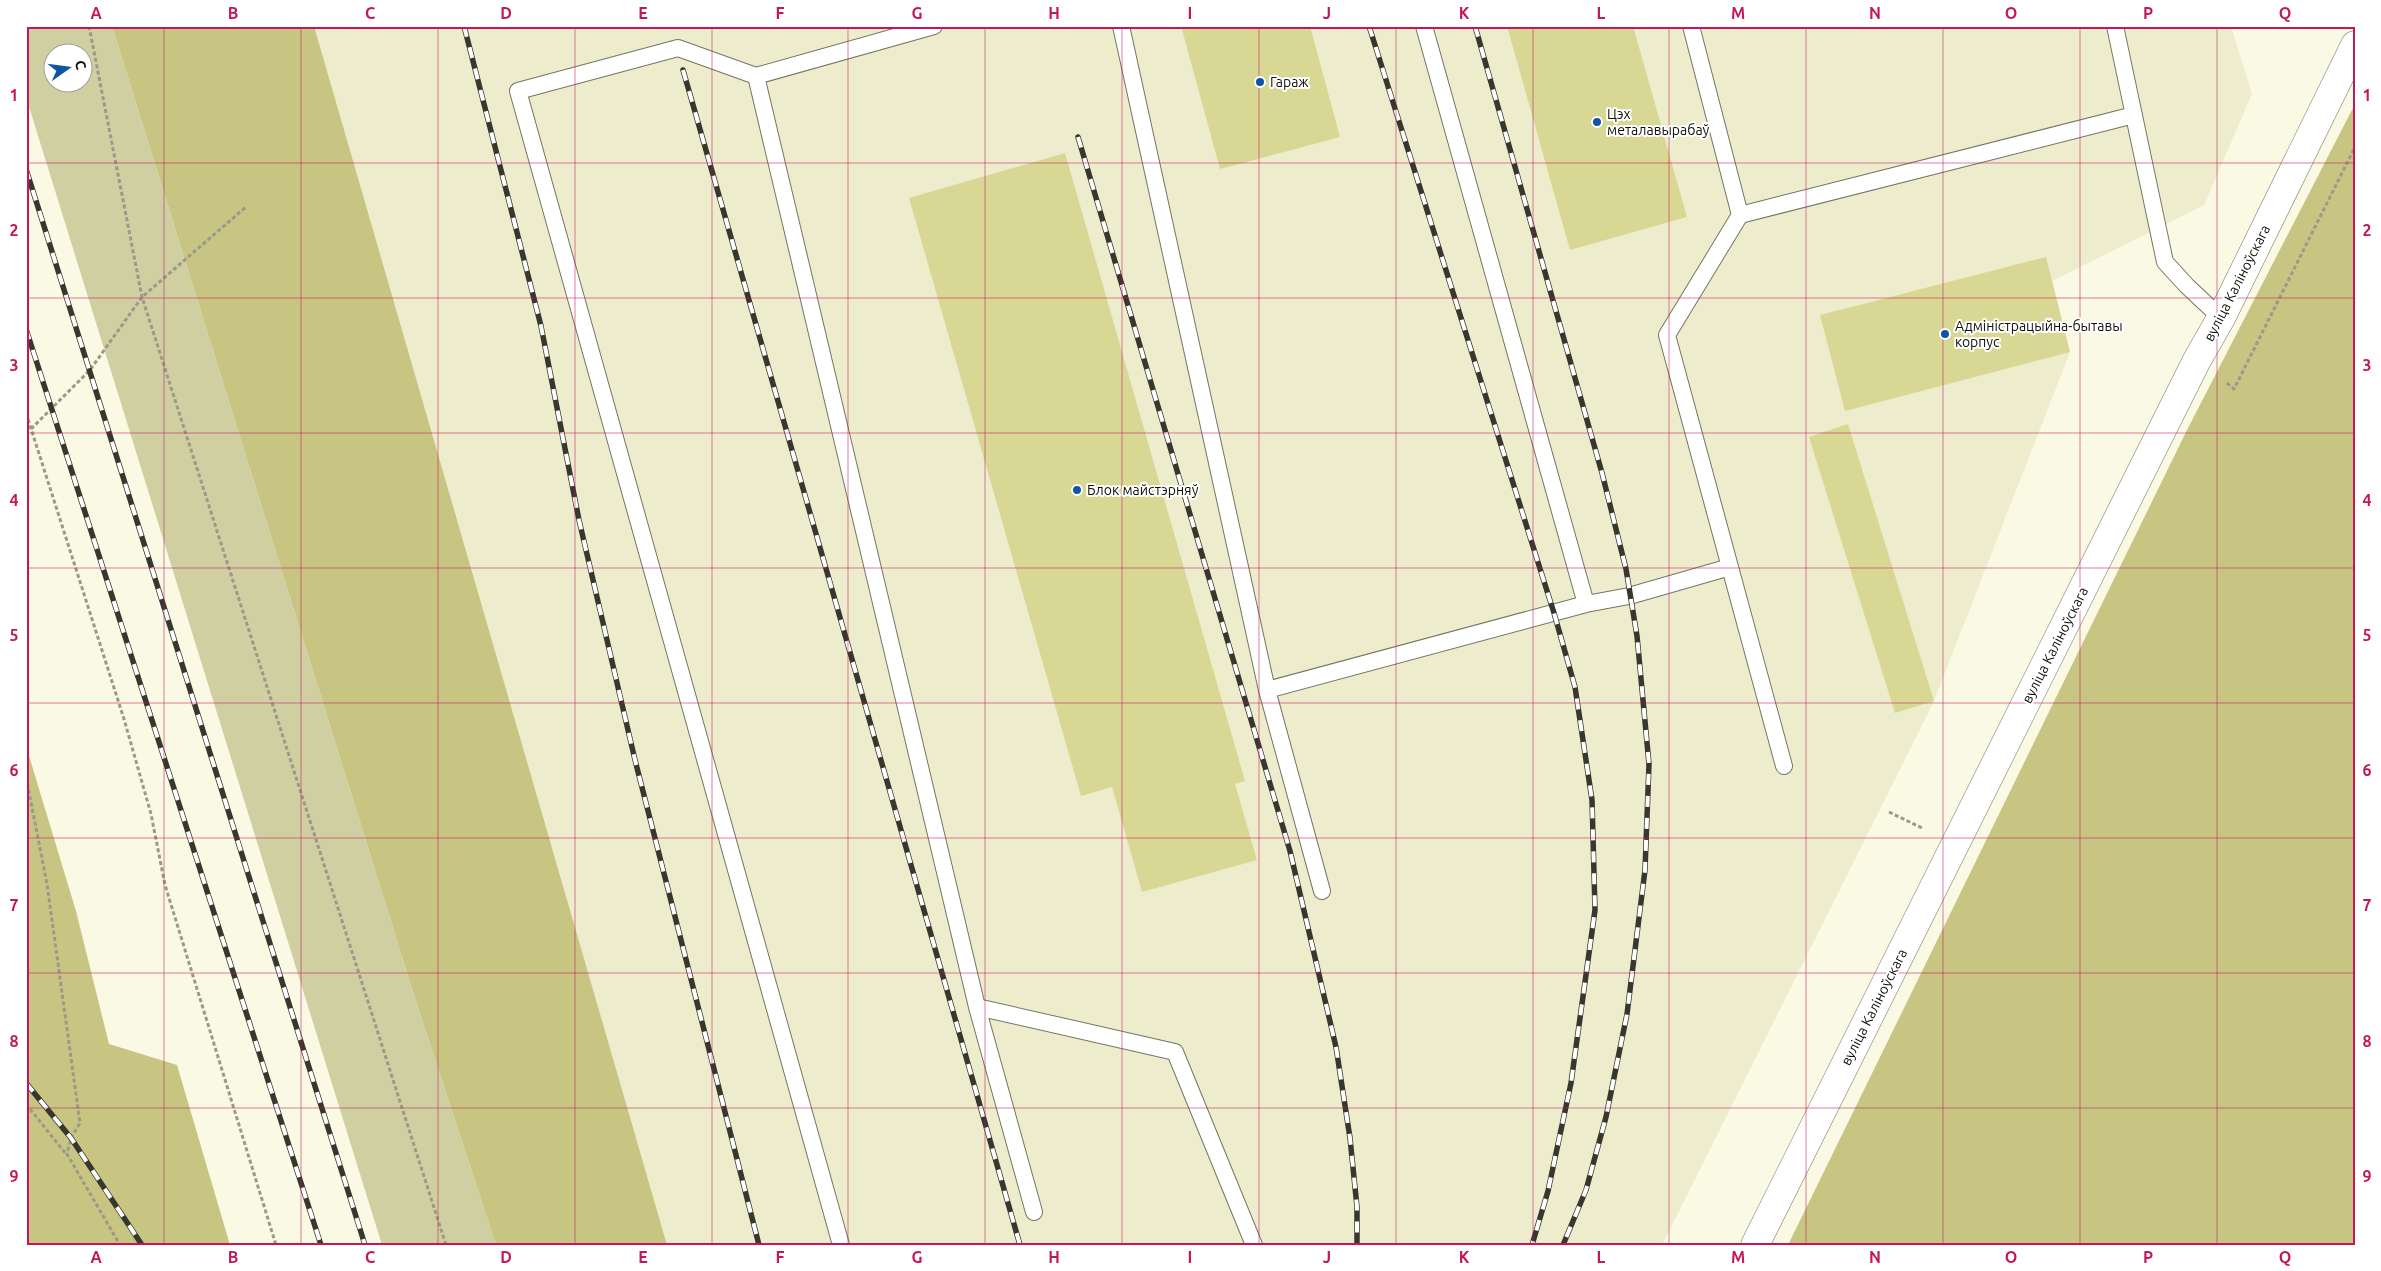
<svg xmlns="http://www.w3.org/2000/svg" width="2381" height="1271" font-family="Ubuntu,sans-serif">
	<style>
		.built { fill: #ededce }
		.green { fill: #d0cfa2; fill-rule: evenodd }
		.forest { fill: #c8c583 }
		.building { fill: #d9d794 }
		.lines { fill: none; stroke-linecap: round; stroke-linejoin: round }
		.lane-casing { stroke: #767561; stroke-width: 18 }
		.secondary-casing { stroke: #767561; stroke-width: 29 }
		.path { stroke: #9a9a8a; stroke-width: 3; stroke-dasharray: 4 2.5; stroke-linecap: butt }
		.lane { stroke: #fff; stroke-width: 16 }
		.secondary { stroke: #fff; stroke-width: 28 }
		.rail-casing { stroke: #37372d; stroke-width: 5.5 }
		.rail { stroke: #fff; stroke-width: 4; stroke-dasharray: 11; stroke-linecap: butt }
		.grid { fill: none; stroke: #c2185b; stroke-width: 1; stroke-opacity: 0.55 }
		.poi-dot { fill: #1054a4; stroke: #fff; stroke-width: 2 }
		.labels { text-anchor: middle; stroke-width: 4; stroke-linejoin: round; paint-order: stroke }
		.poi-label { font-size: 14px; fill: #0f0f08; stroke: #fff; text-anchor: start }
		.street-label { font-size: 14px; fill: #0f0f08; stroke: #fff }
		.neatline { fill: none; stroke: #c2185b; stroke-width: 2 }
		.grid-label { font-size: 16px; text-anchor: middle; font-weight: bold; fill: #c2185b }
	</style>
	<rect width="100%" height="100%" fill="#faf9e3"/>
	<!-- built -->
	<path class="built" d="M314 26H2231L2252 94 2204 205 2052 281 2070 352 1934 701 1662 1245H667Z"/>
	<!-- green -->
	<path class="green" d="M26 26H112L413 992 496 1245H382L26 97ZM52 52H82V82H52Z"/>
	<!-- forest -->
	<path class="forest" d="M112 26H314L667 1245H496L413 992Z
		M2355 104V1245H1788L2187 430Z
		M26 746 76 911 109 1044 177 1065 230 1245H26Z"/>
	<!-- building -->
	<path class="building" d="M1181 26H1310L1340 137 1220 169Z
		M1507 26H1633L1687 217 1570 250Z
		M1065 153 1245 781 1235 784 1257 860 1142 892 1112 787 1081 796 909 198Z
		M2046 257 2070 352 1845 411 1820 315Z
		M1848 424 1934 701 1895 713 1809 437Z"/>
	<g class="lines">
		<!-- lane casing -->
		<g class="lane-casing">
			<path id="lane" d="M1121 26 1267 690 1322 891
				M1424 26 1586 604
				M1691 26 1740 215 1667 335 1784 766
				M2115 26 2165 262 2187 286 2221 318
				M756 76 977 1007 1034 1212
				M1740 215 2134 115
				M1267 690 1586 604 1629 596 1730 567
				M977 1007 1175 1052 1254 1245
				M841 1245 518 91 678 48 756 76 934 26"/>
		</g>
		<!-- secondary casing -->
		<g class="secondary-casing">
			<path id="secondary" d="M1755 1245 2197 360 2221 318 2355 45"/>
		</g>
		<!-- path -->
		<path class="path" d="M89 26 142 297 446 1245
			M2227 383 2234 389 2355 147
			M26 413 124 719 151 814 165 885 276 1245
			M31 429 90 370 142 297 247 206
			M26 777 47 884 80 1123 71 1138 67 1154 120 1245
			M1889 812 1922 828
			M26 1104 66 1154"/>
		<!-- lane -->
		<use href="#lane" class="lane"/>
		<!-- secondary -->
		<use href="#secondary" class="secondary"/>
		<!-- rail casing -->
		<g class="rail-casing">
			<path id="rail" d="M464 26 541 326 579 520 635 760 759 1245
				M1369 26 1554 613 1575 687 1592 800 1595 910 1571 1083 1548 1191 1532 1245
				M1475 26 1602 473 1626 569 1637 636 1649 764 1645 870 1627 1014 1606 1117 1586 1190 1563 1245
				M683 70 1020 1245
				M1078 137 1290 851 1336 1047 1350 1138 1357 1207V1245
				M26 169 365 1245
				M26 329 321 1245
				M26 1083 71 1138 142 1245"/>
		</g>
		<!-- rail -->
		<use href="#rail" class="rail"/>
	</g>
	<!-- grid -->
	<path class="grid" d="M164 26V1245M301 26V1245M438 26V1245M575 26V1245M712 26V1245M848 26V1245M985 26V1245M1122 26V1245M1259 26V1245M1396 26V1245M1533 26V1245M1669 26V1245M1806 26V1245M1943 26V1245M2080 26V1245M2217 26V1245M26 163H2355M26 298H2355M26 433H2355M26 568H2355M26 703H2355M26 838H2355M26 973H2355M26 1108H2355"/>
	<!-- markers -->
	<g class="poi-dot">
		<circle cx="1260" cy="82" r="5"/>
		<circle cx="1597" cy="122" r="5"/>
		<circle cx="1945" cy="334" r="5"/>
		<circle cx="1077" cy="490" r="5"/>
	</g>
	<g class="labels">
		<!-- poi labels -->
		<g class="poi-label">
			<text x="1270" y="87">Гараж</text>
			<text x="1607" y="119">Цэх<tspan x="1607" dy="16">металавырабаў</tspan></text>
			<text x="1955" y="331">Адміністрацыйна-бытавы<tspan x="1955" dy="16">корпус</tspan></text>
			<text x="1087" y="495">Блок майстэрняў</text>
		</g>
		<!-- street labels -->
		<g class="street-label">
			<text transform="translate(2237 283) rotate(-63)" y="5">вуліца Каліноўскага</text>
			<text transform="translate(2055 645) rotate(-63)" y="5">вуліца Каліноўскага</text>
			<text transform="translate(1874 1007) rotate(-63)" y="5">вуліца Каліноўскага</text>
		</g>
	</g>
	<!-- border -->
	<rect width="2381" height="1271" fill="none" stroke="#ffffff" stroke-width="55"/>
	<!-- north arrow -->
	<g transform="translate(68 68) rotate(76)"><circle r="24" fill="#ffffff" stroke="#9f9f9c"/>
	<path d="M0-4L9 19L0 12L-9 19Z" fill="#1054a4"/>
	<text y="-8" font-size="14" font-weight="bold" text-anchor="middle" fill="#0f0f08">С</text>
	</g>
	<rect x="28" y="28" width="2326" height="1216" class="neatline"/>
	<g class="grid-label">
		<text x="96" y="19">A</text>
		<text x="233" y="19">B</text>
		<text x="370" y="19">C</text>
		<text x="506" y="19">D</text>
		<text x="643" y="19">E</text>
		<text x="780" y="19">F</text>
		<text x="917" y="19">G</text>
		<text x="1054" y="19">H</text>
		<text x="1190" y="19">I</text>
		<text x="1327" y="19">J</text>
		<text x="1464" y="19">K</text>
		<text x="1601" y="19">L</text>
		<text x="1738" y="19">M</text>
		<text x="1875" y="19">N</text>
		<text x="2011" y="19">O</text>
		<text x="2148" y="19">P</text>
		<text x="2285" y="19">Q</text>
		<text x="14" y="101">1</text>
		<text x="2367" y="101">1</text>
		<text x="14" y="236">2</text>
		<text x="2367" y="236">2</text>
		<text x="14" y="371">3</text>
		<text x="2367" y="371">3</text>
		<text x="14" y="506">4</text>
		<text x="2367" y="506">4</text>
		<text x="14" y="641">5</text>
		<text x="2367" y="641">5</text>
		<text x="14" y="776">6</text>
		<text x="2367" y="776">6</text>
		<text x="14" y="911">7</text>
		<text x="2367" y="911">7</text>
		<text x="14" y="1047">8</text>
		<text x="2367" y="1047">8</text>
		<text x="14" y="1182">9</text>
		<text x="2367" y="1182">9</text>
		<text x="96" y="1263">A</text>
		<text x="233" y="1263">B</text>
		<text x="370" y="1263">C</text>
		<text x="506" y="1263">D</text>
		<text x="643" y="1263">E</text>
		<text x="780" y="1263">F</text>
		<text x="917" y="1263">G</text>
		<text x="1054" y="1263">H</text>
		<text x="1190" y="1263">I</text>
		<text x="1327" y="1263">J</text>
		<text x="1464" y="1263">K</text>
		<text x="1601" y="1263">L</text>
		<text x="1738" y="1263">M</text>
		<text x="1875" y="1263">N</text>
		<text x="2011" y="1263">O</text>
		<text x="2148" y="1263">P</text>
		<text x="2285" y="1263">Q</text>
	</g>
</svg>
